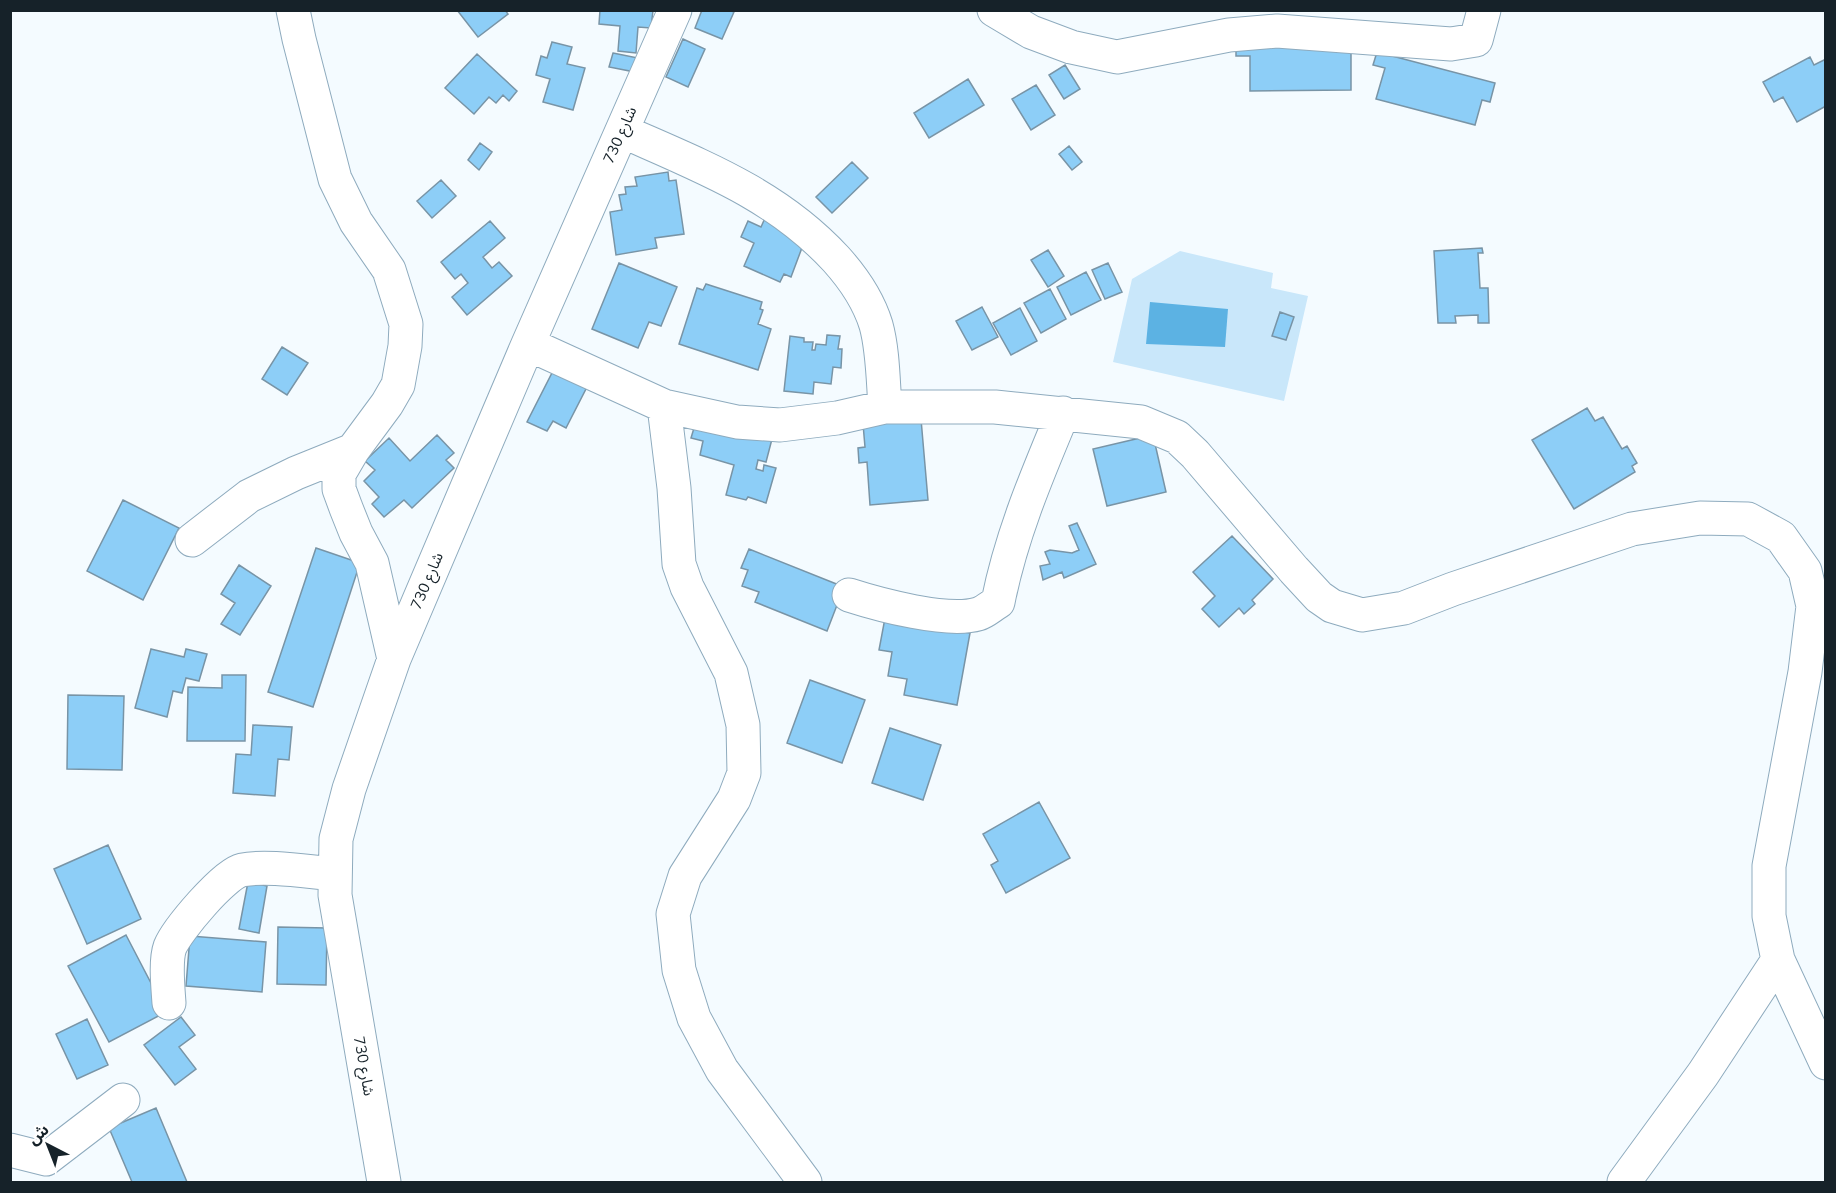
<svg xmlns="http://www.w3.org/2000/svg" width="1836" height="1193" font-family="'Nunito Sans','Noto Sans Arabic',sans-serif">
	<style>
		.green { fill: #c9e7fa }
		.water { fill: #5cb2e3 }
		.building { fill: #8dcef7; stroke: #7894a6; stroke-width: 1.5 }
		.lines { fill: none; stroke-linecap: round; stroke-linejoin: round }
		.minor-casing { stroke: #8eabbe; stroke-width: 35 }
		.minor { stroke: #fff; stroke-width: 33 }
		.labels { text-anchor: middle; stroke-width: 6; stroke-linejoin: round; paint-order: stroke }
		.street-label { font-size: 15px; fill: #162229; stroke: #fff }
	</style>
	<rect width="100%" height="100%" fill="#f4fbff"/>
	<!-- green -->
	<path class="green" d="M1180 251 1273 273 1271 288 1308 296 1284 401 1113 362 1132 279Z"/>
	<!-- water -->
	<path class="water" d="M1150 302 1228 309 1225 347 1146 344Z"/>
	<!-- building -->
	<path class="building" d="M457 10H505L508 14 478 37Z
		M600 10H653L651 28 638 27 636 53 618 51 620 26 599 24Z
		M702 10H729L734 12 722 39 695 28Z
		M683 39 705 49 688 87 666 77Z
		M552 42 572 47 567 64 585 68 573 110 543 102 550 79 536 75 541 56 547 58Z
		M1351 44V90L1250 91V56H1236V45Z
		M1377 52 1495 83 1490 102 1482 100 1475 125 1376 99 1385 68 1373 65Z
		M613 53 638 58 635 72 609 67Z
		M477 54 517 91 509 101 503 95 496 103 489 97 474 114 445 88Z
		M1810 57 1814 65 1826 59V106L1797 122 1783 97 1774 102 1763 82Z
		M1065 65 1080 89 1064 99 1049 75Z
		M968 79 984 105 929 138 914 113Z
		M1036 85 1055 115 1031 130 1012 99Z
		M480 143 492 152 479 170 468 160Z
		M1069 146 1082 162 1072 170 1059 154Z
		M852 162 868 178 832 213 816 197Z
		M668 172 669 181 676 180 684 234 655 238 657 248 616 255 610 212 622 210 619 195 626 194 625 187 637 186 635 177Z
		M441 180 456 196 432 218 417 201Z
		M766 216 806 237 791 277 784 274 780 282 744 266 754 243 741 237 748 221 761 227Z
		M490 221 505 238 483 257 492 268 499 262 512 276 467 315 452 297 468 283 461 274 455 279 441 262Z
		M1482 248 1483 253H1478L1480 288H1488L1489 323H1478V315L1455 316 1456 323H1438L1434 251Z
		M1048 250 1064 276 1048 287 1031 260Z
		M619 263 677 287 661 326 649 322 638 348 592 329Z
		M1108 263 1122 292 1105 299 1092 270Z
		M1086 272 1101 300 1071 315 1057 287Z
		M706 284 762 302 760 309 763 310 758 324 771 329 758 370 679 344 697 288 703 290Z
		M1050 289 1066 319 1041 333 1024 303Z
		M982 307 998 337 972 350 956 321Z
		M1020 308 1037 341 1011 355 993 323Z
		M1280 312 1294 317 1286 340 1272 336Z
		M827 335 840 336 838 349H842L841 368 833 367 831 384 814 382 813 394 784 391 790 336 804 338V342H813L812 350H815L816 344 826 345Z
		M282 347 308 363 287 395 262 379Z
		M555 367 589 383 566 428 553 421 547 431 527 422Z
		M1587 408 1595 421 1603 417 1622 449 1627 446 1637 463 1632 466 1635 472 1574 509 1532 440Z
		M697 418 772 439 766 462 758 460 756 469 763 471 764 465 776 468 766 503 748 497 746 500 726 495 734 465 700 455 703 441 691 438Z
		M921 419 928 500 870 505 867 462 859 463 858 448 865 447 863 424Z
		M437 435 454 453 446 460 454 468 412 508 404 500 384 517 372 504 379 497 364 481 375 470 365 461 389 438 410 461Z
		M1153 435 1166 492 1107 506 1093 449Z
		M123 500 179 528 143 600 87 571Z
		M1077 523 1096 564 1064 578 1062 572 1043 580 1040 566 1050 564 1045 552 1050 550 1072 553 1079 550 1069 526Z
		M1232 536 1273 579 1252 600 1255 604 1244 614 1239 608 1219 627 1202 609 1215 596 1193 572Z
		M316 548 360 563 313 707 268 692Z
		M749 549 844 587 827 631 755 602 759 592 742 586 748 570 741 568Z
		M239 565 271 586 240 635 221 624 235 603 221 594Z
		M885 618 970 633 957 705 904 695 907 679 888 676 892 652 879 650Z
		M151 649 184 657 186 649 207 654 199 681 186 678 182 693 173 691 167 717 135 708Z
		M222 675H246L245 741H187L188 687 222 688Z
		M810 680 865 700 842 763 787 743Z
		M68 695 124 696 122 770 67 769Z
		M253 725 292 727 289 760 278 759 275 796 233 793 236 754 251 755Z
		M890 728 941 745 923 800 872 783Z
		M1039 802 1070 858 1006 893 991 865 998 861 983 834Z
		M108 845 141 919 87 944 54 869Z
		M248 882 267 886 259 933 239 929Z
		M278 927 327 928 326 985 277 984Z
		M126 935 166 1012 109 1042 68 966Z
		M190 936 266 942 262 992 186 986Z
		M181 1017 195 1035 179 1047 196 1069 175 1085 144 1045Z
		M87 1019 108 1065 77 1079 56 1034Z
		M156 1108 187 1182H132L109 1128Z"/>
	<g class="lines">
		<!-- minor casing -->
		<g class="minor-casing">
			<path id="minor" d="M293 10 299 39 335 179 356 222 389 270 406 324 405 346 398 385 387 404 353 450 339 474V489L346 508 356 533 372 563 394 659
				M994 10 1031 32 1071 47 1117 57 1229 35 1277 31 1451 44 1476 40 1484 10
				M622 131C701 166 776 194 836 259 854 279 868 299 876 325 883 350 883 380 885 407
				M528 344 664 406 674 488 679 564 687 587 731 673 743 725 744 773 734 799 685 876 673 914 679 970 694 1018 722 1070 805 1182
				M664 406 737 422 780 425 837 418 885 407H995L1141 422 1177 437 1195 454 1294 570 1319 597 1332 606 1362 615 1404 608 1453 589 1632 529 1700 518 1748 519 1781 537 1805 571 1813 606 1805 672 1769 866V916L1778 960 1826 1063
				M192 540 249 496 296 473 353 450
				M849 595C880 605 948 623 978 614 985 612 991 606 998 602 1011 536 1037 475 1063 413
				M169 1003C168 988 165 961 170 947 177 930 224 874 242 870 267 865 309 872 335 874
				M10 1150 46 1159 123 1100
				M384 1182 335 895 336 839 349 789 394 659 528 344 675 10
				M1624 1182 1703 1074 1778 960"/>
		</g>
		<!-- minor -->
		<use href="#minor" class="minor"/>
	</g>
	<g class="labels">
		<!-- street labels -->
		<g class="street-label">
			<text transform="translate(620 135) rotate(-66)" y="5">شارع 730</text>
			<text transform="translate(427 581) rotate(-67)" y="5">شارع 730</text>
			<text transform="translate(364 1066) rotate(80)" y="5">شارع 730</text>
		</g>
	</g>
	<!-- border -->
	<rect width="1836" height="1193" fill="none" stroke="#162229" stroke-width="24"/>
	<!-- north arrow -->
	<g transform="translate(48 1145) rotate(318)" stroke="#ffffff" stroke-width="4.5" paint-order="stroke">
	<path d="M0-4.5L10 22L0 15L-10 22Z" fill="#162229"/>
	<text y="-9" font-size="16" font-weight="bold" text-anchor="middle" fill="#162229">ش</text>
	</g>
</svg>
